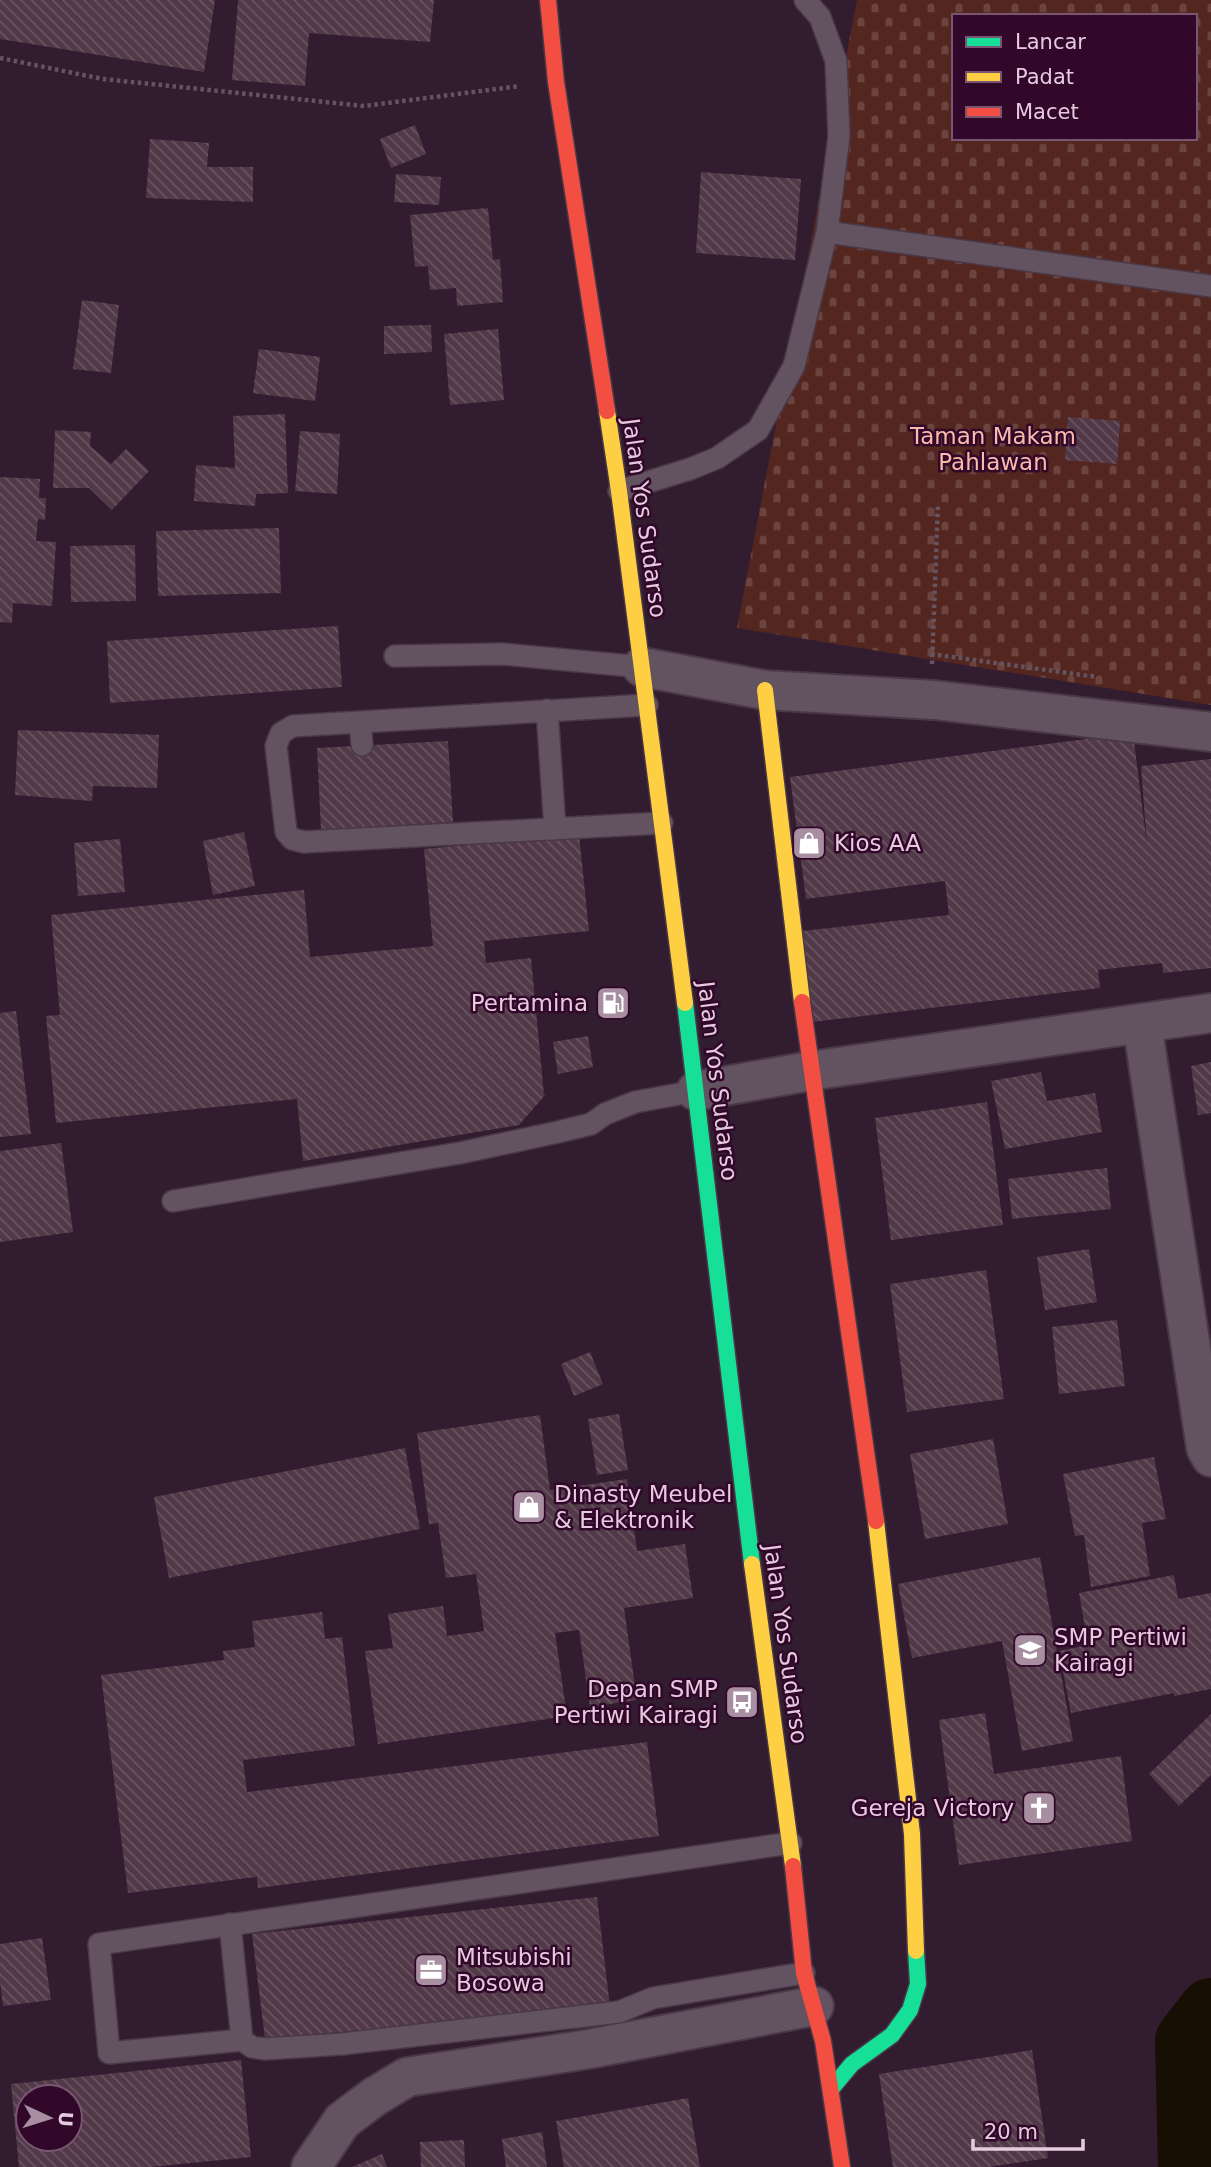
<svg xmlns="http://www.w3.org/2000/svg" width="1211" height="2167" font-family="'DejaVu Sans',sans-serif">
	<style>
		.cemetery { fill: url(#cemetery-stones); fill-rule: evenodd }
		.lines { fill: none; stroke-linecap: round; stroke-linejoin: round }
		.river { stroke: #170f04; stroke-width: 66 }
		.building { fill: url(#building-back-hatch); fill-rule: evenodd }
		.lane-casing { stroke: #4a3847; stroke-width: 24 }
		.street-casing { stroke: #4a3847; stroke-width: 42 }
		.fast-casing { stroke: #4a3847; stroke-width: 19 }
		.slow-casing { stroke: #4a3847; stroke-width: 19 }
		.jam-casing { stroke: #4a3847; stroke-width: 19 }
		.path { stroke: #645461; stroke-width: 4.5; stroke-dasharray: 3.5 3.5; stroke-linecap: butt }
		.lane { stroke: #63525f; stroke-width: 21 }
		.street { stroke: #63525f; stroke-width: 38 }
		.fast { stroke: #16e098; stroke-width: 16 }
		.slow { stroke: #ffcf43; stroke-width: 16 }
		.jam { stroke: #f24e42; stroke-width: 16 }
		.labels { text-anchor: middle; stroke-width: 5; stroke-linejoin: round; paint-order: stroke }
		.park-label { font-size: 23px; fill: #f9baa9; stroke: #31072a }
		.street-label { font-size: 23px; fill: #e6cbdf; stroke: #31072a }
		.poi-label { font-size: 23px; fill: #e6cbdf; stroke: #31072a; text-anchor: start }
	</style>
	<defs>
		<pattern id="cemetery-stones" width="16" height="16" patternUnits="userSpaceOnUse" patternTransform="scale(1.75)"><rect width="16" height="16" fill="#53261f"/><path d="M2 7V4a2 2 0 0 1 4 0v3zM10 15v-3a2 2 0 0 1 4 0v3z" fill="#6c443f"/></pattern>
		<pattern id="building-back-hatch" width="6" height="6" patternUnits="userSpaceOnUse" patternTransform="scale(1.75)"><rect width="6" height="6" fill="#513948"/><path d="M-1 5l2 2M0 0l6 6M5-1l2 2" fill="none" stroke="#6a5462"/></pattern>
	</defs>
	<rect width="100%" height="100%" fill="#321c2f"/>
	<!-- cemetery -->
	<path class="cemetery" d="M857 0H1211V705L737 628ZM954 16H1195V138H954Z"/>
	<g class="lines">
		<!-- river -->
		<path class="river" d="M1191 2167 1188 2041 1211 2011"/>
	</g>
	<!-- building -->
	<path class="building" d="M0 0H215L204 72 0 39Z
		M238 0H434L430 42 309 33 305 86 232 80Z
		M415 125 426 154 391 168 380 139Z
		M150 139 209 143 207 167H253V202L146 198Z
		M701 172 801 179 795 260 696 253Z
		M396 174 441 177 439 205 394 202Z
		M488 208 493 260 500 259 503 302 457 306 456 288 430 290 428 266 415 267 410 215Z
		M82 300 119 305 111 373 73 369Z
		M431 325 432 352 384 354V326Z
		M498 329 504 400 450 405 444 334Z
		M259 349 320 357 315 401 253 393Z
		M285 414 288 493 256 494 255 506 194 501 196 465 235 468 233 416Z
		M1068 417 1120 421 1117 464 1065 460Z
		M55 430 91 432 90 446 111 464 126 449 149 471 112 510 89 488H53Z
		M300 431 340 434 337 494 295 491Z
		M0 477 40 479 39 498H46L45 520 38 519 36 541 56 542 52 606 13 603 12 623 0 622Z
		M279 528 281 593 158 596 156 531Z
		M135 545 136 601 71 602 70 546Z
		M338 626 342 687 110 703 107 641Z
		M18 730 159 735 157 788 93 786 92 801 15 795Z
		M1133 733 1147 846 1141 766 1211 759V968L1163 973 1162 963 1098 970 1100 988 812 1022 802 931 949 915 945 881 806 899 790 777Z
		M448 741 453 822 321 830 317 748Z
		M244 832 255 886 213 895 203 841Z
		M579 834 589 931 484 941 486 963 531 958 544 1095 546 1094 519 1125 303 1161 297 1099 56 1123 46 1016 60 1015 51 915 304 890 310 957 433 946 424 849Z
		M120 839 125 892 78 896 74 843Z
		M16 1011 31 1134 0 1137V1013Z
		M588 1036 593 1067 558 1074 553 1042Z
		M1211 1062V1113L1198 1115 1191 1066Z
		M1041 1072 1047 1101 1095 1093 1102 1132 1005 1149 991 1081Z
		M987 1102 1003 1225 891 1240 875 1118Z
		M61 1143 73 1232 0 1242V1151Z
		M1107 1168 1111 1209 1012 1219 1008 1179Z
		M1089 1249 1097 1302 1045 1310 1037 1257Z
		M986 1270 1004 1399 907 1412 890 1284Z
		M1117 1320 1125 1386 1059 1394 1052 1327Z
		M590 1352 603 1384 574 1396 561 1364Z
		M619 1414 628 1470 597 1475 588 1419Z
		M540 1415 550 1490 627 1479 637 1551 685 1544 693 1598 624 1608 637 1700 590 1707 579 1630 555 1633 567 1716 378 1744 365 1651 393 1648 388 1614 443 1606 447 1636 484 1631 476 1574 446 1578 438 1523 429 1524 417 1433Z
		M993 1439 1008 1524 925 1539 910 1454Z
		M405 1448 420 1529 169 1578 154 1497Z
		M1154 1457 1166 1519 1142 1523 1150 1576 1091 1587 1084 1535 1075 1536 1063 1474Z
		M1040 1557 1073 1741 1022 1751 1002 1641 912 1658 898 1584Z
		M1174 1575 1178 1599 1211 1593V1689L1174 1696V1693L1071 1713 1059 1651 1088 1645 1079 1593Z
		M322 1612 325 1639 342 1637 355 1746 243 1760 247 1792 647 1742 659 1836 258 1888 257 1877 128 1893 101 1675 224 1660 223 1651 255 1647 252 1621Z
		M985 1713 994 1774 1121 1756 1132 1841 959 1865 939 1720Z
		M1211 1714V1775L1179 1806 1149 1774Z
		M597 1897 610 2007 265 2039 252 1934Z
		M42 1938 51 2000 3 2006 0 1982V1944Z
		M1032 2050 1048 2158 989 2167H893L879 2074Z
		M241 2060 251 2157 151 2167H19L11 2084ZM28 2097H70V2139H28Z
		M688 2098 700 2167H564L556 2121Z
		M542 2132 547 2167H506L502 2139Z
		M464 2140 465 2167H421L420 2142Z
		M382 2154 387 2167H352Z"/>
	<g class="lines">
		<!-- lane casing -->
		<g class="lane-casing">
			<path id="lane" d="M827 232 1211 286
				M619 491 690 469 717 458 758 430 794 366 827 232 839 136 836 61 820 17 805 0
				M395 656 502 654 642 667
				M647 705 293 726 281 733 276 746 286 832 292 839 304 842 662 823
				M547 710 555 829
				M360 722 362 745
				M173 1201 460 1153 558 1132 591 1124 605 1114 635 1102 696 1091
				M230 1924 242 2040 109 2053 99 1944 791 1843
				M242 2040 252 2047 265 2049 342 2044 619 2012 653 1998 804 1973"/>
		</g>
		<!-- street casing -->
		<g class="street-casing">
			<path id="street" d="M642 667 765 690 934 700 1211 732
				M1142 1023 1206 1448 1211 1457
				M696 1091 810 1071 1211 1013
				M311 2167 342 2121 374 2097 407 2077 589 2049 814 2006"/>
		</g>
		<!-- fast casing -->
		<g class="fast-casing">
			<path id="fast" d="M685 1003 752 1564
				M831 2089 852 2064 892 2035 910 2010 918 1984 916 1951"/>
		</g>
		<!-- slow casing -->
		<g class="slow-casing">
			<path id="slow" d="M607 411 619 491 685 1003
				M765 690 802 1002
				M876 1521 912 1834 916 1951
				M752 1564 793 1866"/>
		</g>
		<!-- jam casing -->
		<g class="jam-casing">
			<path id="jam" d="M548 0 556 82 607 411
				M802 1002 876 1521
				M793 1866 804 1973 823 2041 842 2167"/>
		</g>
		<!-- path -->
		<path class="path" d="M0 58 103 79 364 106 520 86
			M931 654 1097 677
			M932 664 938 503"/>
		<!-- lane -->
		<use href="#lane" class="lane"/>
		<!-- street -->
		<use href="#street" class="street"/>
		<!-- fast -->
		<use href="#fast" class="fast"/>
		<!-- slow -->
		<use href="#slow" class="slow"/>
		<!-- jam -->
		<use href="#jam" class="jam"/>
	</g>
	<!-- icons -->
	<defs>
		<g id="shop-square" transform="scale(1.75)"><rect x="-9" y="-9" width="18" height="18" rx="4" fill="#a78ea1" stroke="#31072a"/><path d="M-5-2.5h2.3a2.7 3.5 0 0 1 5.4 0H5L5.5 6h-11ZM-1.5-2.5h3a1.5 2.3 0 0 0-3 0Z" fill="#fff"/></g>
		<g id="fuel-square" transform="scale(1.75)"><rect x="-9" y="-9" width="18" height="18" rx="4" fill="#a78ea1" stroke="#31072a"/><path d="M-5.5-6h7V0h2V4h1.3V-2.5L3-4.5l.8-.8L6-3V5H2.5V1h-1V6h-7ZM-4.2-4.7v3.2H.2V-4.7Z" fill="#fff"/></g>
		<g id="school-square" transform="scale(1.75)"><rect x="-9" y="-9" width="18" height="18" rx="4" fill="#a78ea1" stroke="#31072a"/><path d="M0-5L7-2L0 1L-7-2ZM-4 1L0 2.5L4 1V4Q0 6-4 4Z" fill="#fff"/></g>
		<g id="bus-square" transform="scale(1.75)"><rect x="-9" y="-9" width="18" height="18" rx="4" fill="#a78ea1" stroke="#31072a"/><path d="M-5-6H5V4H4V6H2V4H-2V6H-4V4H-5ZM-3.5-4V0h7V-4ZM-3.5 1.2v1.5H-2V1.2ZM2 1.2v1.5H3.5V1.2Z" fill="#fff"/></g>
		<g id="church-square" transform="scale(1.75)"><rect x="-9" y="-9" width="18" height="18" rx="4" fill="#a78ea1" stroke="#31072a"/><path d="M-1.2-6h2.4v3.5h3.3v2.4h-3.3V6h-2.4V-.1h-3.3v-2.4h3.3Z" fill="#fff"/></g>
		<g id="office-square" transform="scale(1.75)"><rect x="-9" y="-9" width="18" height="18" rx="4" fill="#a78ea1" stroke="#31072a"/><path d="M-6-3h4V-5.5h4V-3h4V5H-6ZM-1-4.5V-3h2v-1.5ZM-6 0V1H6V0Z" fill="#fff"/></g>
	</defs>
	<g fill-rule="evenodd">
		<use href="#shop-square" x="809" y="843"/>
		<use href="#fuel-square" x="613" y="1003"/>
		<use href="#shop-square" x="529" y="1507"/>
		<use href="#school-square" x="1030" y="1650"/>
		<use href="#bus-square" x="742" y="1702"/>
		<use href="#church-square" x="1039" y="1808"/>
		<use href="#office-square" x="431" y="1970"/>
	</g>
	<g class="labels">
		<!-- park labels -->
		<g class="park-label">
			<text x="993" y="444">Taman Makam<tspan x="993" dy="26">Pahlawan</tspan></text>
		</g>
		<!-- street labels -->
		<g class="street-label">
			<text transform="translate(645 518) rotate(82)" y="8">Jalan Yos Sudarso</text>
			<text transform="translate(718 1081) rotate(83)" y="8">Jalan Yos Sudarso</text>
			<text transform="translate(786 1644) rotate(82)" y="8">Jalan Yos Sudarso</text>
		</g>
		<!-- poi labels -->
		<g class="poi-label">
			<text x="834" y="851">Kios AA</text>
			<text x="588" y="1011" text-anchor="end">Pertamina</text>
			<text x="554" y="1502">Dinasty Meubel<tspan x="554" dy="26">&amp; Elektronik</tspan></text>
			<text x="1054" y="1645">SMP Pertiwi<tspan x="1054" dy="26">Kairagi</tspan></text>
			<text x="718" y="1697" text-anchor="end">Depan SMP<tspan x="718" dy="26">Pertiwi Kairagi</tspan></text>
			<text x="1014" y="1816" text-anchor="end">Gereja Victory</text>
			<text x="456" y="1965">Mitsubishi<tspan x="456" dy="26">Bosowa</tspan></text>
		</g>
	</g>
	<!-- legend -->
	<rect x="952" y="14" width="245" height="126" fill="#31072a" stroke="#795572" stroke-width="2"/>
	<rect x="966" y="37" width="35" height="10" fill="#16e098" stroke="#795572" stroke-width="2"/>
	<text x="1015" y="49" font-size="21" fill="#e6cbdf">Lancar</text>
	<rect x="966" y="72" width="35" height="10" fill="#ffcf43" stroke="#795572" stroke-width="2"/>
	<text x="1015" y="84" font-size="21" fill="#e6cbdf">Padat</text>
	<rect x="966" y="107" width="35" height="10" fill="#f24e42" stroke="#795572" stroke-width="2"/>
	<text x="1015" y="119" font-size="21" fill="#e6cbdf">Macet</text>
	<!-- north arrow -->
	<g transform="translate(49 2118) rotate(94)"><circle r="33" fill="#31072a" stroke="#795572" stroke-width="2"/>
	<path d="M0-5L12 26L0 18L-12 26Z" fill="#a78ea1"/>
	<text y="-10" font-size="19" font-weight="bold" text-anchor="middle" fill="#e6cbdf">U</text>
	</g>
	<!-- scale -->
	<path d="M973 2139v10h110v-10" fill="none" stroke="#e6cbdf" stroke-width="3.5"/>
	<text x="984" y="2139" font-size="21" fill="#e6cbdf" stroke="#31072a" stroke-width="5" paint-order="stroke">20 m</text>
</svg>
